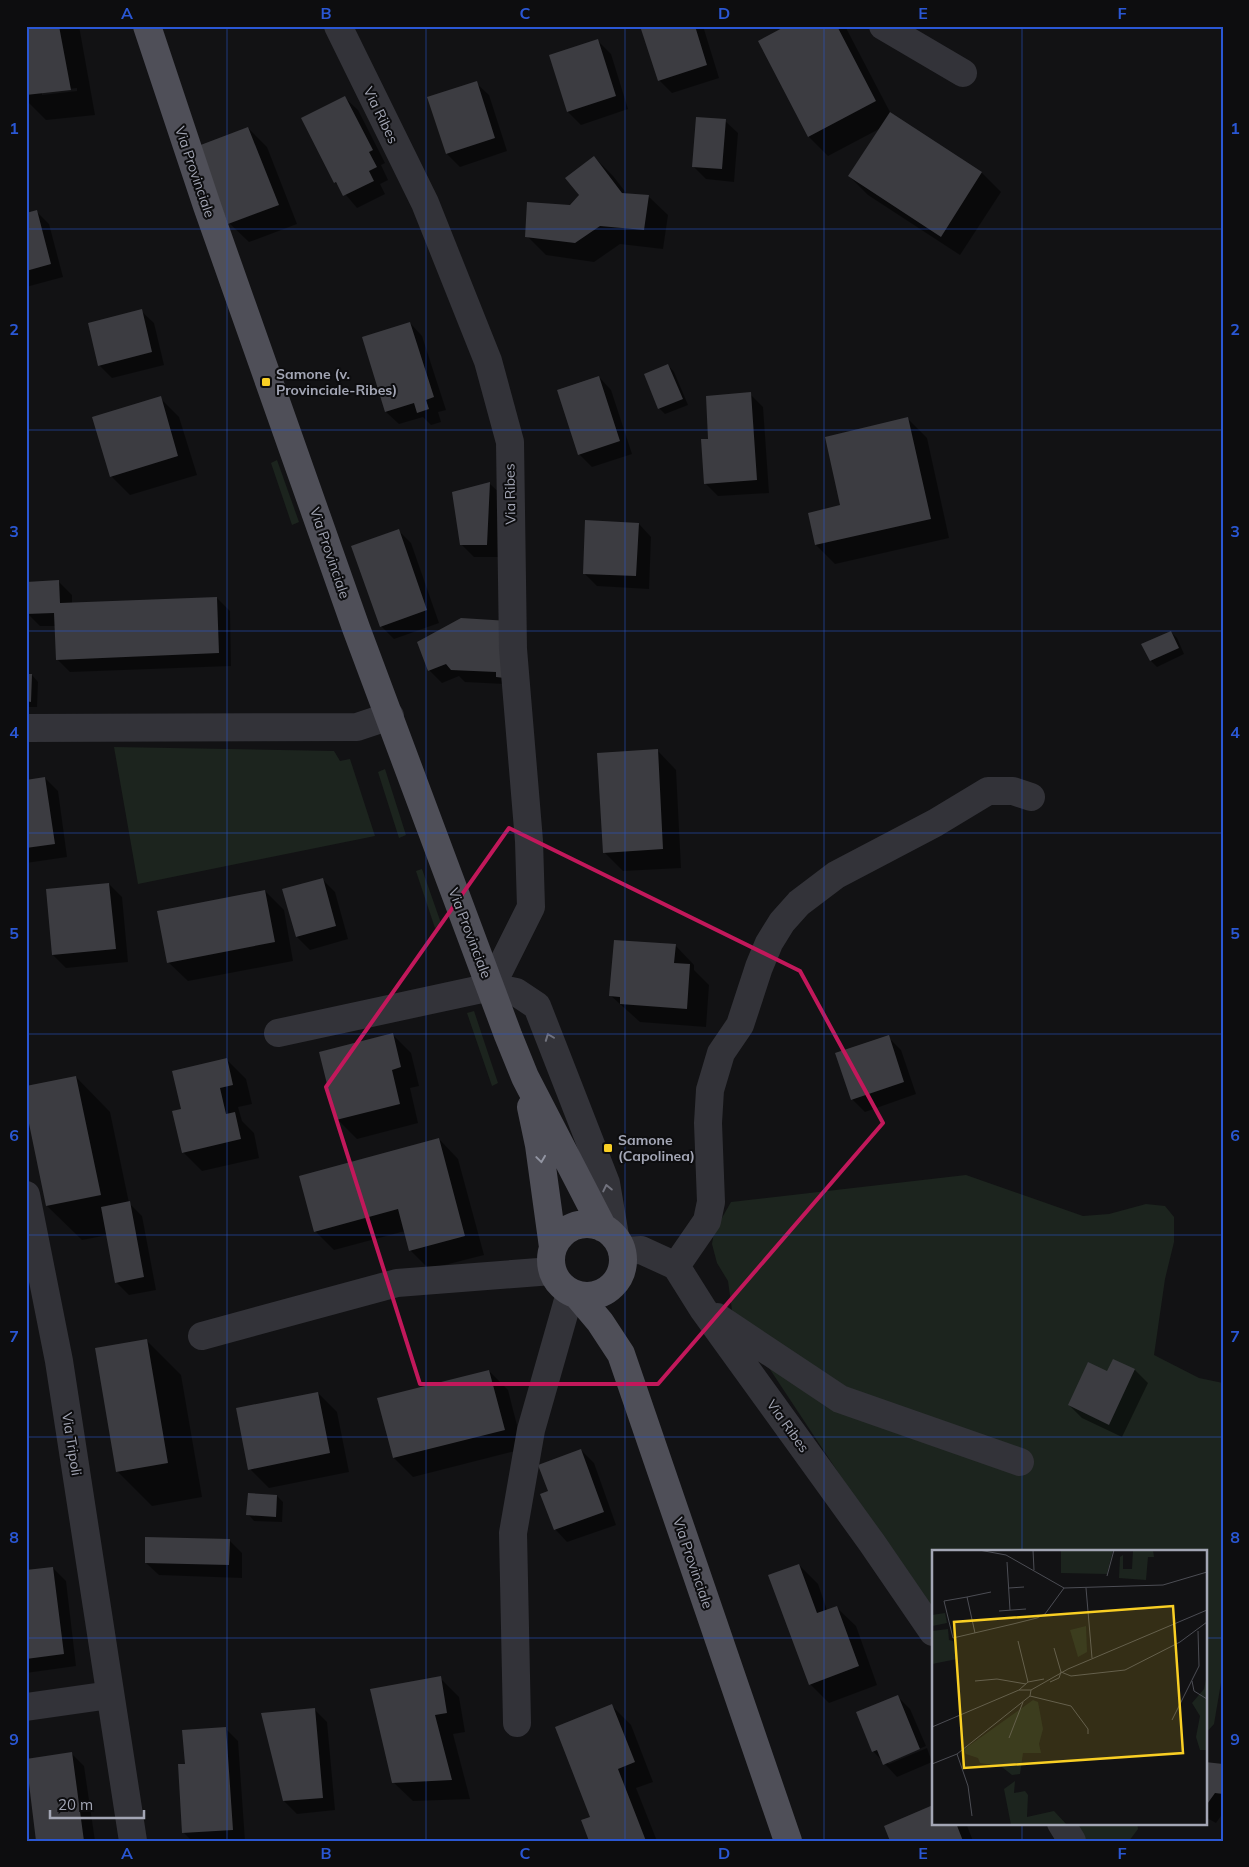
<svg xmlns="http://www.w3.org/2000/svg" width="1249" height="1867" font-family="Mulish,sans-serif">
	<style>
		.green { fill: #1c241e }
		.shadow { fill: #0007; fill-rule: evenodd }
		.building { fill: #3c3c41 }
		.lines { fill: none; stroke-linecap: round; stroke-linejoin: round }
		.minor { stroke: #333339; stroke-width: 28 }
		.major { stroke: #4f4f58; stroke-width: 28 }
		.oneway { stroke: #71727d }
		.oneway2 { stroke: #9295a2 }
		.marked { fill: none; stroke: #c2185b; stroke-width: 4; stroke-linejoin: round }
		.grid { fill: none; stroke: #2a57d4; stroke-width: 1; stroke-opacity: 0.55 }
		.poi-dot { fill: #f9cf24; stroke: #0d0d0f; stroke-width: 2 }
		.labels { text-anchor: middle; stroke-width: 4; stroke-linejoin: round; paint-order: stroke }
		.street-label { font-size: 14px; fill: #a3a6b5; stroke: #0d0d0f }
		.poi-label { font-size: 14px; font-weight: bold; fill: #a3a6b5; stroke: #0d0d0f; text-anchor: start }
		.inset-road { fill: none; stroke: #4c4d54; stroke-width: 1 }
		.view { fill: #f9cf24; fill-opacity: 0.15; stroke: #f9cf24; stroke-width: 2.5 }
		.inset-edge { fill: none; stroke: #a3a6b5; stroke-width: 2.5 }
		.neatline { fill: none; stroke: #2a57d4; stroke-width: 2 }
		.grid-label { font-size: 16px; text-anchor: middle; font-weight: bold; fill: #2a57d4 }
	</style>
	<rect width="100%" height="100%" fill="#121214"/>
	<!-- green -->
	<path class="green" d="M277 460 299 522 292 525 271 463Z
		M114 747 334 751 340 761 350 759 375 836 138 884Z
		M385 769 406 835 399 838 378 772Z
		M422 869 442 926 435 928 416 871Z
		M474 1011 498 1083 492 1086 467 1013Z
		M966 1175 1083 1216 1109 1214 1146 1204 1165 1206 1174 1217V1242L1165 1279 1154 1355 1199 1378 1223 1383V1671L1214 1724 1205 1734V1551H933V1616L742 1327 732 1310 728 1281 717 1263 712 1244 714 1232 731 1202Z
		M1069 1823H1137L1138 1829 1129 1841H1081Z"/>
	<!-- shadow -->
	<path class="shadow" d="M26 26H79L95 115 46 120 26 100ZM77 88V91L42 95V92Z
		M642 26H703L719 78 672 93 659 80Z
		M789 26H845L891 114 982 173 1001 192 960 255 868 195 849 176 881 128 828 156 809 137Z
		M598 41 611 54 628 109 581 125 568 112 550 56Z
		M476 83 489 95 507 151 460 167 447 154 429 98Z
		M345 98 358 110 385 163 381 165 388 180 380 184 385 194 357 208 335 182Z
		M725 121 738 133 734 182 706 179 693 166Z
		M248 128 267 147 297 224 249 242 229 223Z
		M594 157 613 176 627 194 648 196 668 215 663 249 620 244 594 262 546 255 527 236 570 207 580 195Z
		M36 211 49 224 63 277 26 287V214Z
		M141 311 154 323 164 365 112 378 99 365Z
		M410 323 422 336 446 410 438 412 441 422 431 425 423 417 399 424 386 412Z
		M668 365 674 372 688 405 665 414 659 408Z
		M599 377 611 390 632 454 592 467 579 454Z
		M750 394 763 407 769 493 718 496 706 484 710 440Z
		M160 398 179 417 197 475 130 495 111 476Z
		M908 419 927 438 949 538 835 564 816 545 841 506Z
		M490 484 503 496 499 557H474L461 544 454 493Z
		M639 524 651 537 649 589 597 586 584 573Z
		M398 530 411 543 439 623 394 639 381 626Z
		M59 582 72 595V604L217 598 230 611 231 666 70 672 57 659 56 626H40L27 613Z
		M461 619 517 690 504 684 465 682 459 676 442 683 429 670Z
		M1171 632 1177 638 1184 654 1157 667 1151 661Z
		M26 675H32L38 682 37 707H26Z
		M657 750 676 770 681 868 623 871 604 852Z
		M45 778 58 791 67 857 26 863V781Z
		M322 879 335 892 348 939 310 950 297 937 284 890Z
		M109 884 122 897 128 962 66 968 53 955Z
		M265 891 284 910 293 961 188 981 168 962Z
		M675 945 694 965V970L709 985 706 1027 640 1022 610 995Z
		M392 1034 411 1053 419 1086 410 1088 418 1123 357 1139 338 1120 321 1053Z
		M888 1037 901 1050 916 1094 865 1112 852 1099Z
		M227 1060 246 1079 252 1104 238 1107 242 1121 254 1133 259 1158 202 1171 183 1152V1110Z
		M76 1077 110 1112 129 1203 142 1216 156 1290 129 1295 116 1282 108 1235 82 1240 47 1206Z
		M439 1139 458 1159 484 1255 429 1269 410 1250 405 1231 334 1250 315 1231Z
		M146 1340 181 1375 202 1497 152 1506 117 1471Z
		M1114 1360 1135 1370 1148 1383 1122 1437 1082 1418 1069 1405 1108 1373Z
		M489 1371 508 1390 523 1449 413 1477 394 1458 379 1399Z
		M318 1393 337 1412 349 1472 269 1488 250 1469Z
		M581 1450 594 1463 616 1525 567 1542 555 1529 550 1491Z
		M277 1496 283 1502 282 1522 254 1521 248 1514Z
		M230 1541 242 1553V1578L159 1575 146 1563Z
		M799 1565 818 1584 827 1610 836 1607 856 1626 877 1685 829 1703 810 1684Z
		M53 1568 66 1581 76 1666 26 1673V1572Z
		M440 1678 459 1697 465 1732 453 1734 470 1799 413 1801 393 1782Z
		M897 1696 910 1709 926 1746 887 1762 889 1764 927 1748 932 1762 897 1777 873 1751Z
		M612 1706 631 1725 653 1782 636 1788 657 1841H590L592 1817Z
		M314 1709 327 1722 335 1810 297 1814 284 1801Z
		M225 1728 238 1741 245 1841H192L184 1833 187 1765Z
		M72 1754 84 1766 95 1841H37Z
		M1205 1763 1223 1765V1813L1216 1823 1205 1817Z
		M933 1823H966L973 1841H892Z"/>
	<!-- building -->
	<path class="building" d="M26 26H59L71 90 26 95Z
		M640 26H695L707 65 658 81Z
		M786 26H837L876 101 808 137 758 41Z
		M598 39 616 96 567 112 549 55Z
		M477 81 495 138 446 154 427 97Z
		M345 96 373 150 369 152 377 167 369 171 374 181 343 196 336 182 334 183 301 118Z
		M890 112 982 172 941 237 848 176Z
		M696 117 726 119 722 169 692 167Z
		M248 127 279 205 228 224 198 146Z
		M594 156 622 193 649 195 644 230 600 226 575 243 525 237 527 202 570 205 579 195 565 178Z
		M37 210 51 264 26 271V213Z
		M142 309 152 352 98 366 88 323Z
		M410 322 434 397 426 400 429 409 417 413 414 403 385 412 362 337Z
		M668 364 683 399 658 409 644 374Z
		M599 376 620 441 578 455 557 390Z
		M751 392 757 480 704 484 701 439H708L706 396Z
		M161 396 178 456 110 477 92 417Z
		M908 417 931 519 815 545 808 513 840 505 825 437Z
		M490 482 487 545H460L452 492Z
		M585 520 639 523 636 576 583 574Z
		M399 529 427 610 380 627 351 546Z
		M59 580 60 603 217 597 219 653 56 660 54 613 26 614V582Z
		M461 618 509 621 505 678 496 677V672L451 670 446 664 428 671 417 642Z
		M1171 631 1179 648 1150 661 1141 644Z
		M26 674H32L31 702 26 701Z
		M658 749 663 849 603 853 597 753Z
		M45 777 55 844 26 848V780Z
		M323 878 336 926 296 937 282 889Z
		M109 883 116 949 52 955 46 889Z
		M265 890 275 942 167 963 157 911Z
		M614 940 676 944 674 963 690 964 687 1009 620 1004V997L609 996Z
		M393 1033 401 1067 392 1070 400 1104 336 1120 319 1052Z
		M889 1035 904 1082 851 1100 835 1053Z
		M227 1058 233 1085 220 1088 226 1114 235 1112 241 1139 182 1153 172 1111 181 1109 172 1071Z
		M76 1076 101 1195 46 1206 26 1109V1086Z
		M439 1138 465 1236 409 1251 398 1209 314 1232 299 1176Z
		M130 1201 144 1277 115 1283 101 1207Z
		M147 1339 168 1463 116 1472 95 1348Z
		M1113 1359 1135 1369 1109 1425 1068 1405 1088 1362 1107 1371Z
		M489 1370 505 1430 393 1458 377 1398Z
		M318 1392 330 1453 248 1470 236 1408Z
		M581 1449 604 1512 554 1530 540 1494 548 1491 538 1465Z
		M248 1493 277 1495 276 1517 246 1515Z
		M145 1537 230 1539 229 1565 145 1563Z
		M799 1564 817 1613 837 1606 859 1666 809 1685 768 1575Z
		M53 1567 64 1654 26 1659V1570Z
		M441 1676 447 1713 435 1715 452 1780 392 1783 370 1689Z
		M898 1695 920 1749 883 1765 877 1750 872 1752 856 1712Z
		M612 1704 635 1762 618 1769 646 1841H589L581 1820 590 1817 555 1727Z
		M315 1708 323 1798 283 1801 261 1713Z
		M226 1727 233 1830 182 1833 178 1764H185L182 1730Z
		M72 1752 84 1841H36L26 1759Z
		M1205 1762 1223 1764V1794L1215 1793 1205 1807Z
		M933 1805V1823H956L963 1841H890L884 1826Z"/>
	<g class="lines">
		<!-- minor -->
		<path class="minor" d="M338 26 425 203 488 361 510 442 513 649 529 841 531 907 491 987
			M883 26 963 73
			M26 728 357 727 390 716
			M278 1033 491 987 516 992 537 1006 606 1183 615 1236
			M26 1195 59 1361 133 1841
			M622 1251 641 1250 676 1266 703 1309 872 1543 933 1632
			M676 1266 707 1221 711 1202 708 1123 710 1090 721 1053 740 1025 759 967 769 943 782 922 799 903 836 875 935 823 988 791H1013L1031 797
			M717 1317 840 1399 1020 1462
			M202 1336 397 1283 552 1271
			M26 1707 110 1695
			M517 1723 513 1533 531 1430 570 1293
			M1061 1823 1072 1841"/>
		<!-- major -->
		<path class="major" d="M147 26 207 206 356 628 508 1035 525 1077 603 1228
			M531 1107 539 1145 553 1247
			M551 1260a36 36 0 1 1 72 0a36 36 0 1 1-72 0Z
			M578 1296 600 1322 621 1354 788 1841"/>
	</g>
	<!-- one-way arrows -->
	<defs><path id="oneway-chevron" d="M-2-3.5L2.5 0L-2 3.5" fill="none" stroke-width="1.6" stroke-linecap="round" stroke-linejoin="round" transform="scale(1.25)"/></defs>
	<g class="oneway">
		<use href="#oneway-chevron" transform="translate(549 1037) rotate(-111)"/>
		<use href="#oneway-chevron" transform="translate(607 1188) rotate(-102)"/>
	</g>
	<use class="oneway2" href="#oneway-chevron" transform="translate(541 1159) rotate(82)"/>
	<!-- marked area -->
	<path class="marked" d="M509 828 800 971 883 1123 658 1384H420L326 1087Z"/>
	<!-- grid -->
	<path class="grid" d="M227 26V1841M426 26V1841M625 26V1841M824 26V1841M1022 26V1551M26 229H1223M26 430H1223M26 631H1223M26 833H1223M26 1034H1223M26 1235H1223M26 1437H1223M26 1638H933M1205 1638H1223M1022 1823V1841"/>
	<!-- markers -->
	<g class="poi-dot">
		<rect x="261" y="377" width="10" height="10" rx="2.5"/>
		<rect x="603" y="1143" width="10" height="10" rx="2.5"/>
	</g>
	<g class="labels">
		<!-- street labels -->
		<g class="street-label">
			<text transform="translate(381 115) rotate(64)" y="5">Via Ribes</text>
			<text transform="translate(195 172) rotate(71)" y="5">Via Provinciale</text>
			<text transform="translate(510 494) rotate(-91)" y="5">Via Ribes</text>
			<text transform="translate(330 553) rotate(71)" y="5">Via Provinciale</text>
			<text transform="translate(470 933) rotate(69)" y="5">Via Provinciale</text>
			<text transform="translate(788 1426) rotate(54)" y="5">Via Ribes</text>
			<text transform="translate(72 1444) rotate(81)" y="5">Via Tripoli</text>
			<text transform="translate(693 1563) rotate(71)" y="5">Via Provinciale</text>
		</g>
		<!-- poi labels -->
		<g class="poi-label">
			<text x="276" y="379">Samone (v.<tspan x="276" dy="16">Provinciale-Ribes)</tspan></text>
			<text x="618" y="1145">Samone<tspan x="618" dy="16">(Capolinea)</tspan></text>
		</g>
	</g>
	<!-- overview -->
	<g transform="translate(932 1550)">
		<rect width="275" height="275" fill="#121214"/>
		<path d="M129 0H181L175 24 129 23ZM201 0H221L222 7H216L214 30 187 28 188 7 191 5V19H200ZM13 63 15 73 0 76V65ZM154 76 155 102 146 107 138 80ZM16 79 17 90 21 91 25 109 0 114V81ZM275 125V210L274 200H268L264 187 268 166 260 153 272 139ZM101 150 106 152 111 179 107 194 109 203H91L88 224 80 225 70 217 48 213 46 208 34 204 31 200ZM83 231 82 243 93 241 96 245 95 267 122 261 135 275H79L72 239Z" fill="#1c241e"/>
		<path class="inset-road" d="M47 0 74 5 132 38 231 35 275 22M101 0 102 20M75 12 78 60M175 26 182 0M77 38 92 37M154 38 160 108M35 47 59 42M67 61 94 59M43 83 35 47 12 51 21 88 81 74 105 68 113 64 132 38M86 91 96 132M129 122 139 126 193 120 248 92 275 72M43 131 65 129 94 134M260 131 262 141 275 149M118 132 127 128 129 122 122 98M87 140H99L136 119 275 60M98 146 139 156 156 179V184M240 170 267 116 266 81M0 177 87 140 96 132 112 129M77 188 91 152M25 204 36 236 40 266M0 214 25 204 98 146 99 140"/>
		<path class="view" d="M241 56 251 203 32 218 22 72Z"/>
		<rect width="275" height="275" class="inset-edge"/>
	</g>
	<!-- border -->
	<rect width="1249" height="1867" fill="none" stroke="#0d0d0f" stroke-width="55"/>
	<!-- scale -->
	<path d="M50 1810v8h94v-8" fill="none" stroke="#a3a6b5" stroke-width="2.5"/>
	<text x="58" y="1810" font-size="15" fill="#a3a6b5" stroke="#0d0d0f" stroke-width="4" paint-order="stroke">20 m</text>
	<rect x="28" y="28" width="1194" height="1812" class="neatline"/>
	<g class="grid-label">
		<text x="127" y="19">A</text>
		<text x="326" y="19">B</text>
		<text x="525" y="19">C</text>
		<text x="724" y="19">D</text>
		<text x="923" y="19">E</text>
		<text x="1122" y="19">F</text>
		<text x="14" y="134">1</text>
		<text x="1235" y="134">1</text>
		<text x="14" y="335">2</text>
		<text x="1235" y="335">2</text>
		<text x="14" y="537">3</text>
		<text x="1235" y="537">3</text>
		<text x="14" y="738">4</text>
		<text x="1235" y="738">4</text>
		<text x="14" y="939">5</text>
		<text x="1235" y="939">5</text>
		<text x="14" y="1141">6</text>
		<text x="1235" y="1141">6</text>
		<text x="14" y="1342">7</text>
		<text x="1235" y="1342">7</text>
		<text x="14" y="1543">8</text>
		<text x="1235" y="1543">8</text>
		<text x="14" y="1745">9</text>
		<text x="1235" y="1745">9</text>
		<text x="127" y="1859">A</text>
		<text x="326" y="1859">B</text>
		<text x="525" y="1859">C</text>
		<text x="724" y="1859">D</text>
		<text x="923" y="1859">E</text>
		<text x="1122" y="1859">F</text>
	</g>
</svg>
